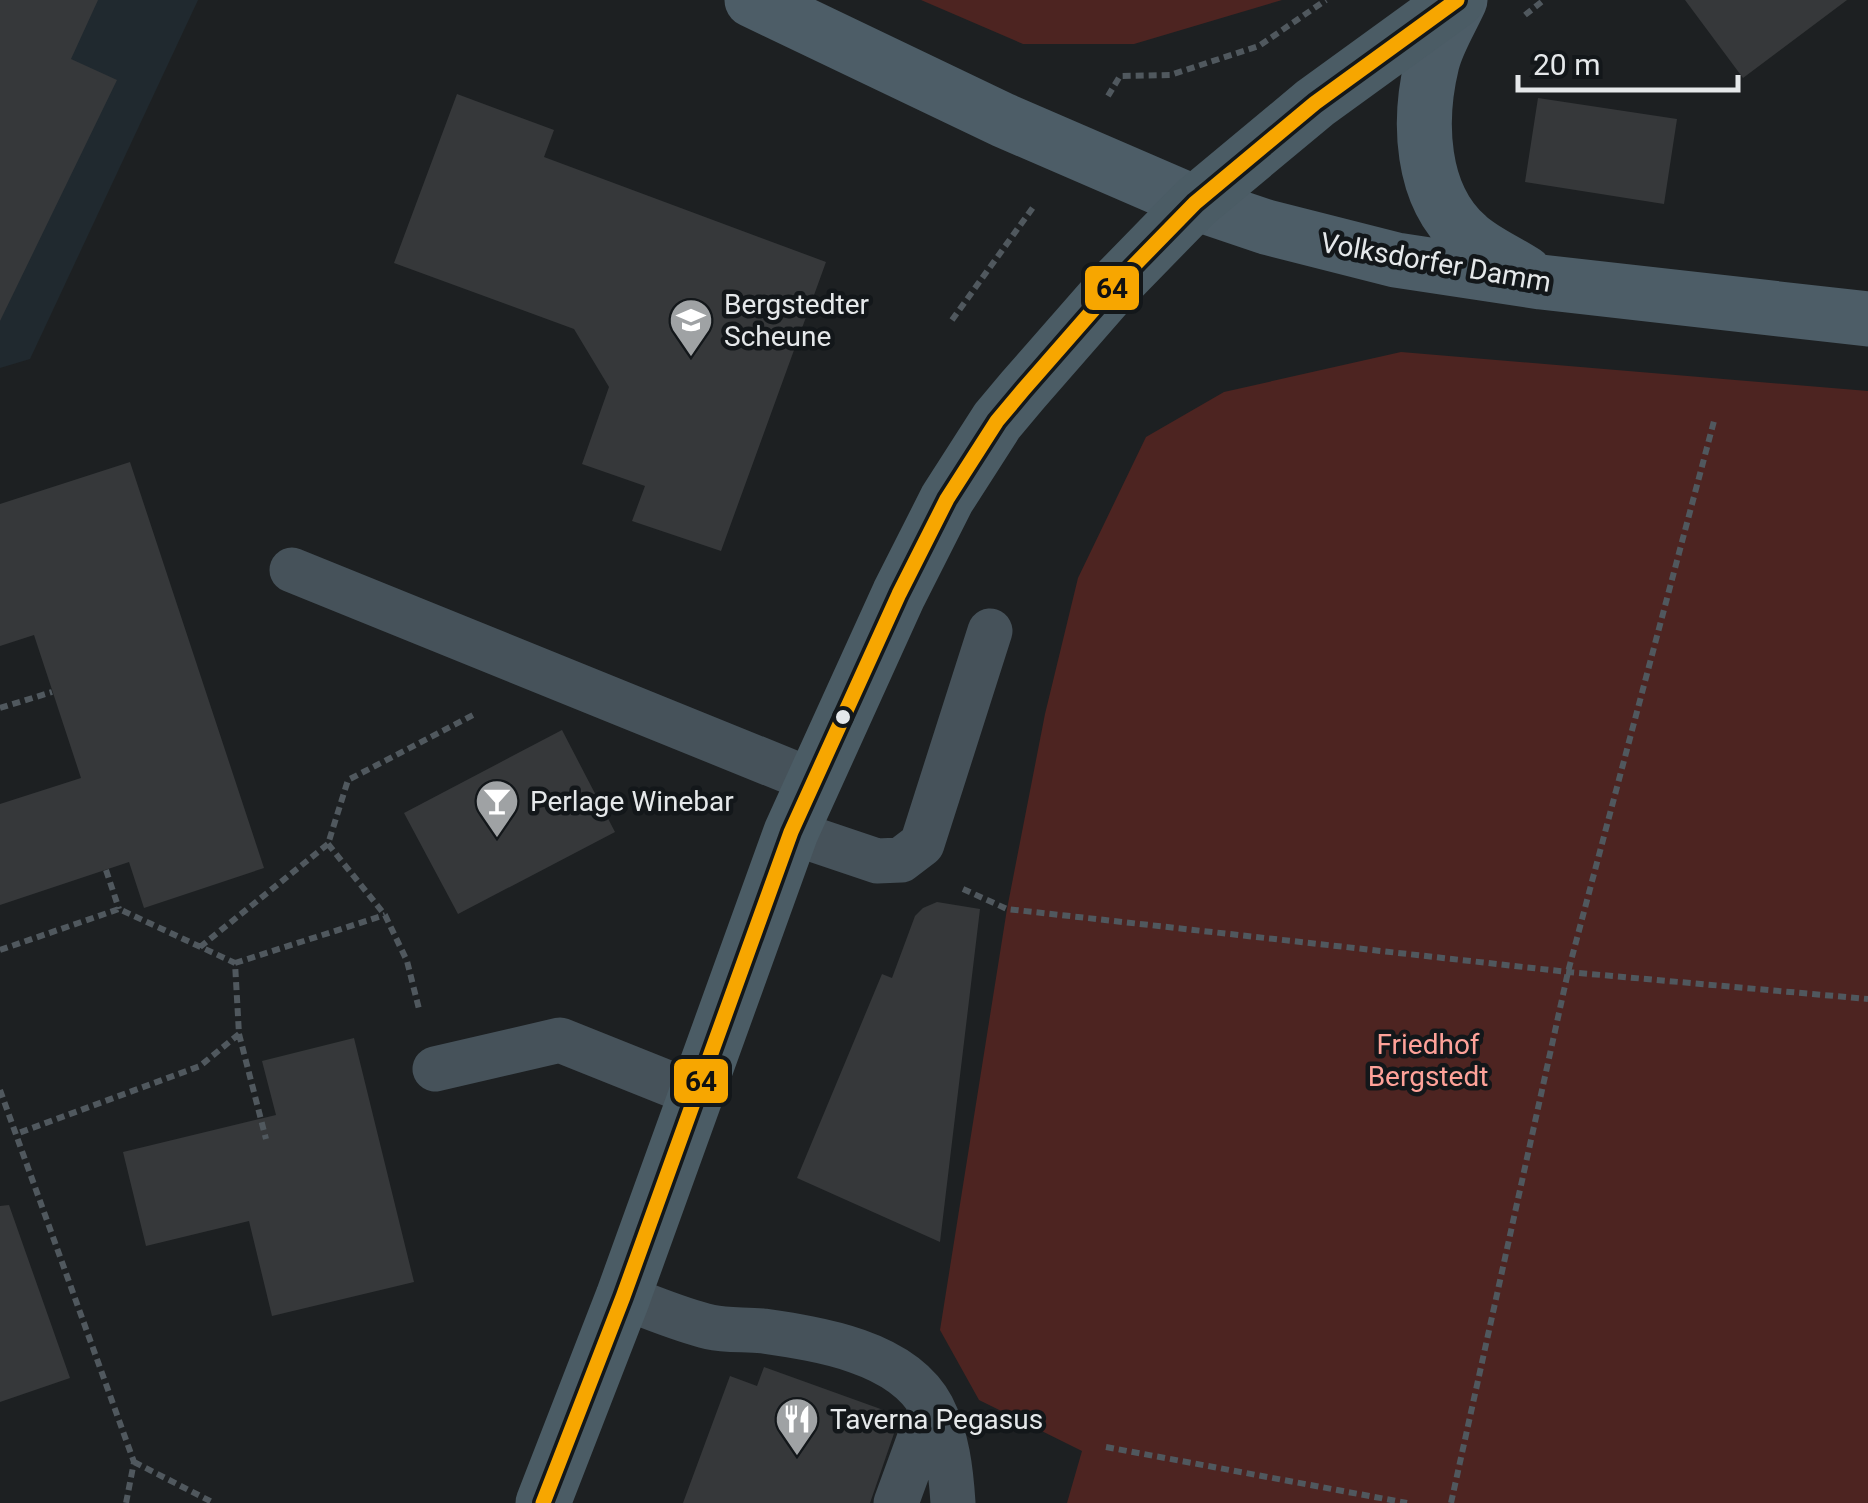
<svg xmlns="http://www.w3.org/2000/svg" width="1868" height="1503" font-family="Roboto,sans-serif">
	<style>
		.built { fill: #20292f }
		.green { fill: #4d2421 }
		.building { fill: #36383a }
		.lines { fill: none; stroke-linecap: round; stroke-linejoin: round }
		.path { stroke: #50585e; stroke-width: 6; stroke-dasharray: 8 5; stroke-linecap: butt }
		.lane { stroke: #46525a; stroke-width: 45 }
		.secondary { stroke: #4d5d67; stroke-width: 55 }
		.primary { stroke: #4b5c65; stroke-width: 55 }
		.bus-1-casing { stroke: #13171a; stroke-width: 22 }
		.bus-1 { stroke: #f7a600; stroke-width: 15 }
		.bus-dot { fill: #e5e8ea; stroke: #13171a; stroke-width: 4 }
		.labels { text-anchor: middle; stroke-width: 9; stroke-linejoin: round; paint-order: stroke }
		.street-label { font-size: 28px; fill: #e5e8ea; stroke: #13171a }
		.poi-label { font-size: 28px; fill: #e5e8ea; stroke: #13171a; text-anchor: start }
		.park-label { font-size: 28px; fill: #fea299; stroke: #13171a }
		.line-badge { stroke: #13171a; stroke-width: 4 }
		.pale-badge-label { font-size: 28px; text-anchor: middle; font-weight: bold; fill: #111 }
	</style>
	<rect width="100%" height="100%" fill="#1d2022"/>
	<!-- built -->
	<path class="built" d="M0 0H198L30 359 0 368Z"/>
	<!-- green -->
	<path class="green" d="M921 0H1282L1134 44H1023Z
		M1401 352 1868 391V1503H1067L1082 1451 979 1400 940 1330 1007 909 1045 714 1078 578 1146 437 1224 392Z"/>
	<!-- building -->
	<path class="building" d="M0 0H98L71 59 117 80 0 321Z
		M1685 0H1847L1743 78Z
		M457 94 554 130 544 157 826 262 721 551 632 521 645 486 582 464 609 387 574 329 394 263Z
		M1538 98 1677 119 1664 204 1525 182Z
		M130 462 264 868 144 908 129 862 0 905V804L81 778 34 635 0 646V504Z
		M562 730 615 832 458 914 404 813Z
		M937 902 980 909 940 1242 797 1178 882 974 892 978 915 916 923 908Z
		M354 1038 414 1282 272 1316 249 1221 146 1246 123 1152 276 1115 262 1061Z
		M9 1205 70 1378 0 1402V1206Z
		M764 1367 900 1416 870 1503H683L730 1376 757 1386Z"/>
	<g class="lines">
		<!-- path -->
		<path class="path" d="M1525 15 1544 0
			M1108 96 1120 76 1170 75 1259 46 1326 0
			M952 320 1034 206
			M0 708 52 692
			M328 844 385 915 407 961 419 1009
			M106 870 119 909
			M963 889 1007 909 1568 972 1868 999
			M200 947 328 844 348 780 477 713
			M0 950 119 909 235 963 239 1034 200 1066 16 1134
			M235 963 385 915
			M239 1034 266 1139
			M0 1090 134 1462 126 1503
			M1106 1447 1407 1503
			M134 1462 214 1503
			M1451 1503 1568 972 1714 421"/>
		<!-- lane -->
		<path class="lane" d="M292 570 813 781
			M791 832 877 861 901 860 922 844 990 631
			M435 1069 560 1040 695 1094
			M623 1297C651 1307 680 1320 710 1327 727 1331 746 1329 763 1331 818 1339 902 1351 932 1407 947 1436 951 1471 953 1503
			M896 1503 931 1407"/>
		<!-- secondary -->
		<path class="secondary" d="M752 0 1003 120 1195 203 1266 227 1396 260 1541 282 1868 319
			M1460 0C1451 20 1437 42 1432 63 1418 120 1420 195 1467 236 1483 251 1507 261 1525 273"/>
		<!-- primary -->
		<path class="primary" d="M543 1503 623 1297 791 832 899 594 947 499 997 421 1023 390 1114 286 1195 203 1315 103 1457 0"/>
		<!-- bus-1 casing -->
		<g class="bus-1-casing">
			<path id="bus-1" d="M543 1503 623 1297 791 832 899 594 947 499 997 421 1023 390 1114 286 1195 203 1315 103 1457 0"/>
		</g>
		<!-- bus-1 -->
		<use href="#bus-1" class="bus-1"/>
	</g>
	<!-- icons -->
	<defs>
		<g id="school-pin" transform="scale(2.25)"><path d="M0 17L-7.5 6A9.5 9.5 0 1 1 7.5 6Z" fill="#9fa2a4" stroke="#13171a"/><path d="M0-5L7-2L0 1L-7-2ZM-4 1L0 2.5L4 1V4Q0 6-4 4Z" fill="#fff"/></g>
		<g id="bar-pin" transform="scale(2.25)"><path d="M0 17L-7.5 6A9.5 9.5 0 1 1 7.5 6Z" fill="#9fa2a4" stroke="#13171a"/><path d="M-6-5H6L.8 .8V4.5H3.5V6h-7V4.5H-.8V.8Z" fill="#fff"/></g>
		<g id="restaurant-pin" transform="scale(2.25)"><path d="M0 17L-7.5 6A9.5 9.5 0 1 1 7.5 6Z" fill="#9fa2a4" stroke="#13171a"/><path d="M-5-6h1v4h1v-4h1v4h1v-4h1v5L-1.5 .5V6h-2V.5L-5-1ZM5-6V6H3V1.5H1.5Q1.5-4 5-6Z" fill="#fff"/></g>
	</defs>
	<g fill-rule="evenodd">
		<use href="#school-pin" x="691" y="320"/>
		<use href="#bar-pin" x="497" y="801"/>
		<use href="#restaurant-pin" x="797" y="1419"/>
	</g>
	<!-- markers -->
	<circle class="bus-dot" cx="843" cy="717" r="9"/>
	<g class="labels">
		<!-- street labels -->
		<g class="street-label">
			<text transform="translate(1436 262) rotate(10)" y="10">Volksdorfer Damm</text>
		</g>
		<!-- poi labels -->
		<g class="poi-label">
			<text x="724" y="314">Bergstedter<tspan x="724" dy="32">Scheune</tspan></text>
			<text x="530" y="811">Perlage Winebar</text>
			<text x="830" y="1429">Taverna Pegasus</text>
		</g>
		<!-- park labels -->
		<g class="park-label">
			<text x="1428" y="1054">Friedhof<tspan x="1428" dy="32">Bergstedt</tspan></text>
		</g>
	</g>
	<g class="line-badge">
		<rect x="1083" y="264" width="58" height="48" rx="10" fill="#f7a600"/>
		<rect x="672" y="1057" width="58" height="48" rx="10" fill="#f7a600"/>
	</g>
	<g class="pale-badge-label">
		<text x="1112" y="298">64</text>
		<text x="701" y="1091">64</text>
	</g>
	<!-- scale -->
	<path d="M1518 75v15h220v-15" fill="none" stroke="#e5e8ea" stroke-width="5"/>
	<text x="1533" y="75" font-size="30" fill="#e5e8ea" stroke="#13171a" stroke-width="8" paint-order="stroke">20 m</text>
</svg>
